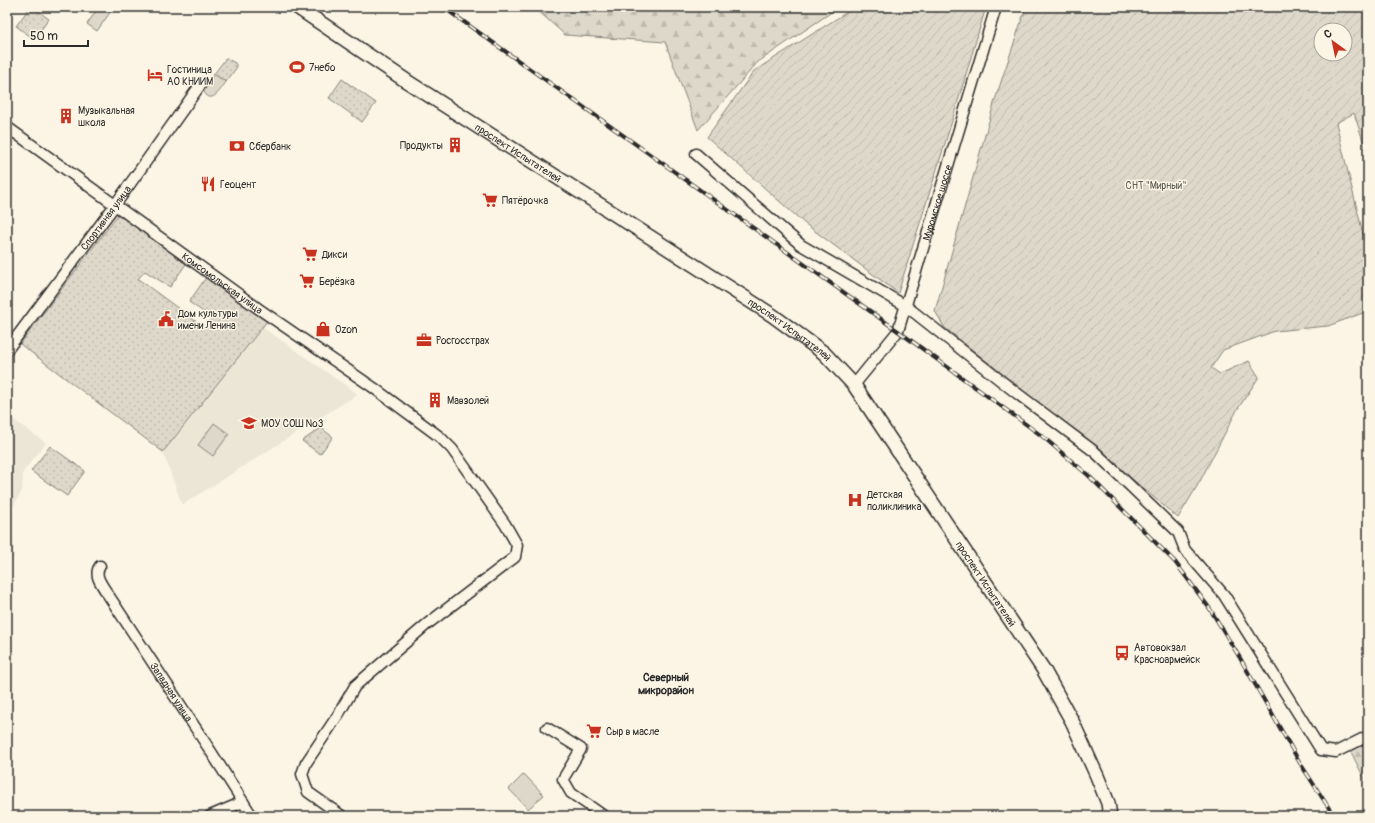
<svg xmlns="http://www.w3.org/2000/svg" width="1375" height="823" font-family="Pangolin,sans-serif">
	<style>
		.built { fill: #ece6d7 }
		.grass { fill: #ded8ca; stroke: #84827a }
		.forest { fill: url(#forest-firs); stroke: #84827a }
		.park { fill: url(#park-dots); stroke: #84827a }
		.garden { fill: url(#garden-furrows); stroke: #84827a; fill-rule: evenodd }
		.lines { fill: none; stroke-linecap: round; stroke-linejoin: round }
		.minor-casing { stroke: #2b2b2b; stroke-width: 13 }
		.major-casing { stroke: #2b2b2b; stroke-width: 16 }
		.minor { stroke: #fcf5e5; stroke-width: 10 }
		.major { stroke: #fcf5e5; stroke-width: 13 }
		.rail-casing { stroke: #2b2b2b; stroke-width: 4 }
		.rail { stroke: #fcf5e5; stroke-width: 2.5; stroke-dasharray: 8; stroke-linecap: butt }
		.labels { text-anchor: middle; stroke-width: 3; stroke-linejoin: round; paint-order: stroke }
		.poi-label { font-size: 10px; fill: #2b2b2b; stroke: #fcf5e5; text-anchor: start }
		.street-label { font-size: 10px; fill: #2b2b2b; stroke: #fcf5e5 }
		.park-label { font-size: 10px; fill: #585653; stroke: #fcf5e5 }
		.neighbourhood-label { font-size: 11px; font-weight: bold; fill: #2b2b2b; stroke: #fcf5e5 }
	</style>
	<defs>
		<pattern id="forest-firs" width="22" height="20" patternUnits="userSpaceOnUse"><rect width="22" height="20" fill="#ded8ca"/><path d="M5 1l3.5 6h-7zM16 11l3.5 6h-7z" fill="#bfbaae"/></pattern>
		<pattern id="park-dots" width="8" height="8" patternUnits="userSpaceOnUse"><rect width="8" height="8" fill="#ded8ca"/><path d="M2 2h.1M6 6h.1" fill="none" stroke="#bfbaae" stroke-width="1.8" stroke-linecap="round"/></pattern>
		<pattern id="garden-furrows" width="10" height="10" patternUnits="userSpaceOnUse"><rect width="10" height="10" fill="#ded8ca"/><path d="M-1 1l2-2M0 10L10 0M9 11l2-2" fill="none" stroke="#bfbaae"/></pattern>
	</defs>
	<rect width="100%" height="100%" fill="#fcf5e5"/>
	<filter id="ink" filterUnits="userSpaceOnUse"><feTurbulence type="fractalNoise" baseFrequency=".025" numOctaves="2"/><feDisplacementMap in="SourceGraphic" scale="8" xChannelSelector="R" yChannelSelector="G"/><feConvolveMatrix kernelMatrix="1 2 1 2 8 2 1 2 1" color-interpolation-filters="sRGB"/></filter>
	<g filter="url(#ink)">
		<!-- built -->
		<path class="built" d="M262 327 358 394 182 505 163 452Z
			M7 415 46 443 23 472 22 491 7 517Z
			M7 534 13 539 14 555 7 573Z"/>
		<!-- grass -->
		<path class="grass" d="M99 7H106L111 11 97 31 87 24Z
			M214 74 226 82C221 89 210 108 203 89Z
			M214 423 229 434 213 456 198 445Z
			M524 774 544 795 528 809 509 789Z"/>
		<!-- forest -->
		<path class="forest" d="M537 7H839L758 62 698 130 665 42 565 35 536 9Z
			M1368 740V786L1349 748Z"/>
		<!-- park -->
		<path class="park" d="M30 7H32L49 19 34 39 16 26Z
			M226 58 235 63 237 67 226 82 214 74Z
			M342 79 376 103 362 122 329 98Z
			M120 212 188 261 170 287 145 271 138 279 205 328 212 318 189 302 207 276 268 320 163 452 20 344Z
			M321 428 333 437 320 454 302 441Z
			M50 446 85 471 67 496 31 471Z"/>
		<!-- garden -->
		<path class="garden" d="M855 7H986L952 121 898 293 804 223 707 137 754 71Z
			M1026 7H1368V156L1354 113 1336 123 1368 254V311L1328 326 1275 331 1223 350 1211 368 1220 374 1249 361 1259 377 1237 410 1199 483 1178 518 1117 466 944 327 935 311 995 100ZM1321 30H1345V54H1321Z"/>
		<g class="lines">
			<!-- minor casing -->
			<g class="minor-casing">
				<g id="minor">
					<path id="s1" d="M7 127 259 309 374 388 440 437 452 449 505 524 517 545 515 557 426 625 355 686 338 715 306 763 302 774 308 792 342 816"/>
					<path d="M696 154 801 245 906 306 1014 391 1095 452 1178 532 1185 550 1224 595 1321 750 1336 752 1368 736"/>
					<path id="s2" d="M7 350 115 205 201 84"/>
					<path id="s3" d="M854 385 898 331 996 7"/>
					<path id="s4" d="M100 566C94 574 100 582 105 590L208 747 252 816"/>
					<path d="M547 728 581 749 563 779 571 793 604 816"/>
					<path d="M210 816 243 802"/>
				</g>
			</g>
			<!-- major casing -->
			<g class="major-casing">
				<g id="major">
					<path id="s5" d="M297 7 408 82 772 315 824 353 854 385 1043 669 1072 721 1097 776 1108 803 1110 816"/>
				</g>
			</g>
			<!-- minor -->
			<use href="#minor" class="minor"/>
			<!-- major -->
			<use href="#major" class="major"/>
			<!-- rail casing -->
			<g class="rail-casing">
				<path id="rail" d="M443 7 898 331 1042 436 1088 475 1175 562 1210 609 1240 658 1300 763 1334 816"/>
			</g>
			<!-- rail -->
			<use href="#rail" class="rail"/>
		</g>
	</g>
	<!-- icons -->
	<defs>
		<g id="stadium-bare" transform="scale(1.2)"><path d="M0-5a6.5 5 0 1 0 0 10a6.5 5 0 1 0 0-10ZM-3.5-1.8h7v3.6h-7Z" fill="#c8321e" stroke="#fcf5e5" stroke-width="2.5" paint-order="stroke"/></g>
		<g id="hotel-bare" transform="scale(1.2)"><path d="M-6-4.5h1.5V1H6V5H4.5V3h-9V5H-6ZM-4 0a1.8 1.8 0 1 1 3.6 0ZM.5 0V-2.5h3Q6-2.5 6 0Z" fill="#c8321e" stroke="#fcf5e5" stroke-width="2.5" paint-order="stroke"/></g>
		<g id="building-bare" transform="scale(1.2)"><path d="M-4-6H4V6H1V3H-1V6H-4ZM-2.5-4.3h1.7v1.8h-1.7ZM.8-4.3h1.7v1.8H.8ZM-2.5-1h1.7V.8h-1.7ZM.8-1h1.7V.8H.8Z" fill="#c8321e" stroke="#fcf5e5" stroke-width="2.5" paint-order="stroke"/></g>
		<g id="bank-bare" transform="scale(1.2)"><path d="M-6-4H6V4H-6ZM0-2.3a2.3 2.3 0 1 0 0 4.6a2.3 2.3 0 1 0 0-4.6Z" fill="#c8321e" stroke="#fcf5e5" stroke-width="2.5" paint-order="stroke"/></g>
		<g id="restaurant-bare" transform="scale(1.2)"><path d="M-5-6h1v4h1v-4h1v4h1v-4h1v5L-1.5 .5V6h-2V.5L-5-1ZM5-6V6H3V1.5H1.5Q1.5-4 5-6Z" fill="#c8321e" stroke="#fcf5e5" stroke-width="2.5" paint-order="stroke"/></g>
		<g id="supermarket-bare" transform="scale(1.2)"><path d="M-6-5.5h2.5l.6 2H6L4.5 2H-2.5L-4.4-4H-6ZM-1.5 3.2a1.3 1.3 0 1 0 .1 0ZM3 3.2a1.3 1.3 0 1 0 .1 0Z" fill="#c8321e" stroke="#fcf5e5" stroke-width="2.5" paint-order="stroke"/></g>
		<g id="civic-bare" transform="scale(1.2)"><path d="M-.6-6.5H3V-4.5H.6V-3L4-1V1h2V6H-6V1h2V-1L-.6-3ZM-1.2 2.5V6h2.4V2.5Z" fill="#c8321e" stroke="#fcf5e5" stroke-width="2.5" paint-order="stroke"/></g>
		<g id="shop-bare" transform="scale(1.2)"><path d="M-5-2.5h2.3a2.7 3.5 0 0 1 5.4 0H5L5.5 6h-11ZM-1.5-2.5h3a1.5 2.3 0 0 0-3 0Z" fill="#c8321e" stroke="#fcf5e5" stroke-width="2.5" paint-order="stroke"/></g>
		<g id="office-bare" transform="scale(1.2)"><path d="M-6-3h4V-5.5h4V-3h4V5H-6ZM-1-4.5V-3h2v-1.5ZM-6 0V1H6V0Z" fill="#c8321e" stroke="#fcf5e5" stroke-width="2.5" paint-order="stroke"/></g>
		<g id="school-bare" transform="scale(1.2)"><path d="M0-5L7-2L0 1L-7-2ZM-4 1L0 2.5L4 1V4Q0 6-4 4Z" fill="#c8321e" stroke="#fcf5e5" stroke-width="2.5" paint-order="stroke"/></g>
		<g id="hospital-bare" transform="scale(1.2)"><path d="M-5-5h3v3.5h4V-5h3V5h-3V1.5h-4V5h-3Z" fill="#c8321e" stroke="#fcf5e5" stroke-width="2.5" paint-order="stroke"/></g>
		<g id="bus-bare" transform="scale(1.2)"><path d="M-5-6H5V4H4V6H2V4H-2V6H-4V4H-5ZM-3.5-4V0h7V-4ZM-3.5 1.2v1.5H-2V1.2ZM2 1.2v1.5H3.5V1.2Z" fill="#c8321e" stroke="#fcf5e5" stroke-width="2.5" paint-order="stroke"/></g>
	</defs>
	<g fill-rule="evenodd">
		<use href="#stadium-bare" x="297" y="67"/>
		<use href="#hotel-bare" x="155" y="75"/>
		<use href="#building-bare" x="66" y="116"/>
		<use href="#building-bare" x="455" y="145"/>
		<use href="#bank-bare" x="237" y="146"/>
		<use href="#restaurant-bare" x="208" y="184"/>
		<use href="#supermarket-bare" x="490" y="200"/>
		<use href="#supermarket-bare" x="310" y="254"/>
		<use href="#supermarket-bare" x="307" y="281"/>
		<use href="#civic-bare" x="166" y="319"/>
		<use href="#shop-bare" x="323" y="329"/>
		<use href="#office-bare" x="424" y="340"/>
		<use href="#building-bare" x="435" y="400"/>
		<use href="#school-bare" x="249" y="423"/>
		<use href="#hospital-bare" x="855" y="500"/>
		<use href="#bus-bare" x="1122" y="653"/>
		<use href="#supermarket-bare" x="594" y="731"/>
	</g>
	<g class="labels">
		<!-- poi labels -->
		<g class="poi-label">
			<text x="309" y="71">7небо</text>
			<text x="167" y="73">Гостиница<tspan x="167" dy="12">АО КНИИМ</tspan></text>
			<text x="78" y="114">Музыкальная<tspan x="78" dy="12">школа</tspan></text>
			<text x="443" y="149" text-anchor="end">Продукты</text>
			<text x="249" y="150">Сбербанк</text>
			<text x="220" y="188">Геоцент</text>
			<text x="502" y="204">Пятёрочка</text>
			<text x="322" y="258">Дикси</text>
			<text x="319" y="285">Берёзка</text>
			<text x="178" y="317">Дом культуры<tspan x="178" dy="12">имени Ленина</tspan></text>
			<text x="335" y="333">Ozon</text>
			<text x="436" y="344">Росгосстрах</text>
			<text x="447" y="404">Мавзолей</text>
			<text x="261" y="427">МОУ СОШ №3</text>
			<text x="867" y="498">Детская<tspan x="867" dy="12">поликлиника</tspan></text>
			<text x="1134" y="651">Автовокзал<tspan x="1134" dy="12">Красноармейск</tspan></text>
			<text x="606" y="735">Сыр в масле</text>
		</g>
		<!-- street labels -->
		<g class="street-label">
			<text dy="4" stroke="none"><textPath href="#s5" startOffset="265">проспект Испытателей</textPath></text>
			<text dy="4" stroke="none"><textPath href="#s3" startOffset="204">Муромское шоссе</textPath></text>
			<text dy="4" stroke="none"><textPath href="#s2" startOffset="165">Спортивная улица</textPath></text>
			<text dy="4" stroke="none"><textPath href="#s1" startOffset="266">Комсомольская улица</textPath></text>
			<text dy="4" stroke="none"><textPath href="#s5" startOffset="589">проспект Испытателей</textPath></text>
			<text dy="4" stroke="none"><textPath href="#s5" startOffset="913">проспект Испытателей</textPath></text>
			<text dy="4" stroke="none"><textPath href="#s4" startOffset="148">Западная улица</textPath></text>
		</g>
		<!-- park labels -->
		<g class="park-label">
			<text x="1156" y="189">СНТ "Мирный"</text>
		</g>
		<!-- neighbourhood labels -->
		<g class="neighbourhood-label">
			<text x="666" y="681">Северный<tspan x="666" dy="13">микрорайон</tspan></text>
		</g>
	</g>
	<!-- margin -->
	<rect width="1375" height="823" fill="none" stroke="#fcf5e5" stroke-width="24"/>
	<rect x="12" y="12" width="1351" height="799" fill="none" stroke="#2b2b2b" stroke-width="1.5" filter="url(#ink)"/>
	<!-- north arrow -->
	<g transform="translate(1333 42) rotate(327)"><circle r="19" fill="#fcf5e5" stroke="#a8a49b"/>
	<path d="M0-3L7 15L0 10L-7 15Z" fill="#c8321e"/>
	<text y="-6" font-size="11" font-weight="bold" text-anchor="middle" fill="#2b2b2b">С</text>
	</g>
	<!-- scale -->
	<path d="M24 40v6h64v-6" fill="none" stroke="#2b2b2b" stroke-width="2"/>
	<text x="30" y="40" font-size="12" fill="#2b2b2b" stroke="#fcf5e5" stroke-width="3" paint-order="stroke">50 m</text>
</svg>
